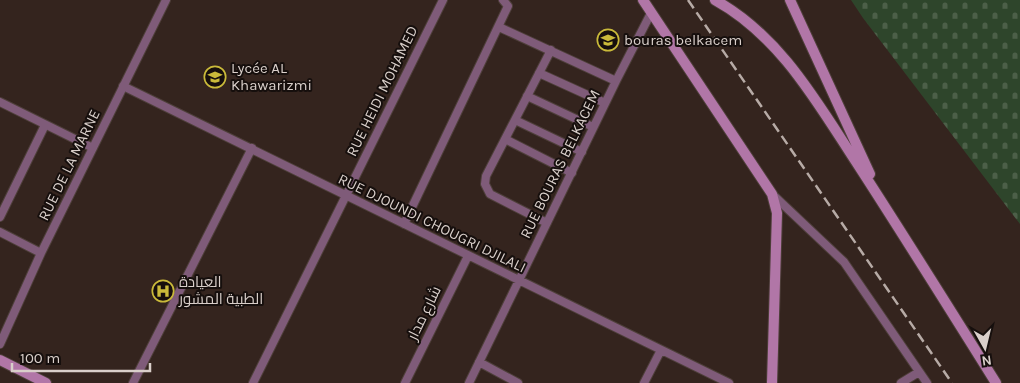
<svg xmlns="http://www.w3.org/2000/svg" width="1020" height="383" font-family="Karla,Cairo,sans-serif">
	<style>
		.cemetery { fill: url(#cemetery-stones) }
		.lines { fill: none; stroke-linecap: round; stroke-linejoin: round }
		.street-casing { stroke: #4e3f3a; stroke-width: 10 }
		.secondary-casing { stroke: #4e3f3a; stroke-width: 12 }
		.street { stroke: #7f5b79; stroke-width: 8 }
		.secondary { stroke: #b176a7; stroke-width: 10 }
		.rail { stroke: #b7aba6; stroke-width: 2.5; stroke-dasharray: 10 5; stroke-linecap: butt }
		.labels { text-anchor: middle; stroke-width: 4; stroke-linejoin: round; paint-order: stroke }
		.poi-label { font-size: 15px; fill: #d9cfca; stroke: #160f0d; text-anchor: start }
		.street-label { font-size: 15px; fill: #d9cfca; stroke: #160f0d }
	</style>
	<defs>
		<pattern id="cemetery-stones" width="16" height="16" patternUnits="userSpaceOnUse" patternTransform="scale(1.25)"><rect width="16" height="16" fill="#2e452b"/><path d="M2 7V4a2 2 0 0 1 4 0v3zM10 15v-3a2 2 0 0 1 4 0v3z" fill="#4c5f48"/></pattern>
	</defs>
	<rect width="100%" height="100%" fill="#34241e"/>
	<!-- cemetery -->
	<path class="cemetery" d="M851 0H1020V224L863 18Z"/>
	<g class="lines">
		<!-- street casing -->
		<g class="street-casing">
			<path id="street" d="M499 27 616 81
				M539 73 605 103
				M123 86 729 383
				M527 96 593 127
				M0 102 93 148
				M515 120 582 152
				M505 139 572 173
				M772 194 844 262 927 383
				M0 217 45 125
				M547 223 490 194 485 184 486 176 551 50
				M404 224 508 6 503 0
				M0 232 41 253
				M0 344 41 253 166 0
				M479 362 518 383
				M133 383 252 148
				M253 383 443 0
				M405 383 468 256
				M469 383 616 81 651 13
				M644 383 661 350
				M901 383 919 372"/>
		</g>
		<!-- secondary casing -->
		<g class="secondary-casing">
			<path id="secondary" d="M643 0 772 194 777 213 772 383
				M715 0C782 37 819 106 860 168 906 239 951 311 996 383
				M790 0 870 174
				M0 360 46 383"/>
		</g>
		<!-- street -->
		<use href="#street" class="street"/>
		<!-- secondary -->
		<use href="#secondary" class="secondary"/>
		<!-- rail -->
		<path class="rail" d="M688 0 952 383"/>
	</g>
	<!-- icons -->
	<defs>
		<g id="school-ring" transform="scale(1.125)"><circle r="9.5" fill="#160f0d" stroke="#caba3a" stroke-width="1.5"/><path d="M0-5L7-2L0 1L-7-2ZM-4 1L0 2.5L4 1V4Q0 6-4 4Z" fill="#caba3a"/></g>
		<g id="hospital-ring" transform="scale(1.125)"><circle r="9.5" fill="#160f0d" stroke="#caba3a" stroke-width="1.5"/><path d="M-5-5h3v3.5h4V-5h3V5h-3V1.5h-4V5h-3Z" fill="#caba3a"/></g>
	</defs>
	<g fill-rule="evenodd">
		<use href="#school-ring" x="608" y="40"/>
		<use href="#school-ring" x="215" y="77"/>
		<use href="#hospital-ring" x="163" y="291"/>
	</g>
	<g class="labels">
		<!-- poi labels -->
		<g class="poi-label">
			<text x="624" y="45">bouras belkacem</text>
			<text x="231" y="73">Lycée AL<tspan x="231" dy="17">Khawarizmi</tspan></text>
			<text x="179" y="287">العيادة<tspan x="179" dy="17">الطبية المشور</tspan></text>
		</g>
		<!-- street labels -->
		<g class="street-label">
			<text transform="translate(382 91) rotate(-64)" y="5">RUE HEIDI MOHAMED</text>
			<text transform="translate(560 164) rotate(-64)" y="5">RUE BOURAS BELKACEM</text>
			<text transform="translate(69 165) rotate(-64)" y="5">RUE DE LA MARNE</text>
			<text transform="translate(432 223) rotate(26)" y="5">RUE DJOUNDI CHOUGRI DJILALI</text>
			<text transform="translate(424 313) rotate(-64)" y="5">شارع مدار</text>
		</g>
	</g>
	<!-- north arrow -->
	<g transform="translate(985 348) rotate(172)" stroke="#160f0d" stroke-width="4" paint-order="stroke">
	<path d="M0-4L9 19L0 12L-9 19Z" fill="#d9cfca"/>
	<text y="-8" font-size="14" font-weight="bold" text-anchor="middle" fill="#d9cfca">N</text>
	</g>
	<!-- scale -->
	<path d="M12 363v8h138v-8" fill="none" stroke="#d9cfca" stroke-width="2.5"/>
	<text x="20" y="363" font-size="15" fill="#d9cfca" stroke="#160f0d" stroke-width="4" paint-order="stroke">100 m</text>
</svg>
